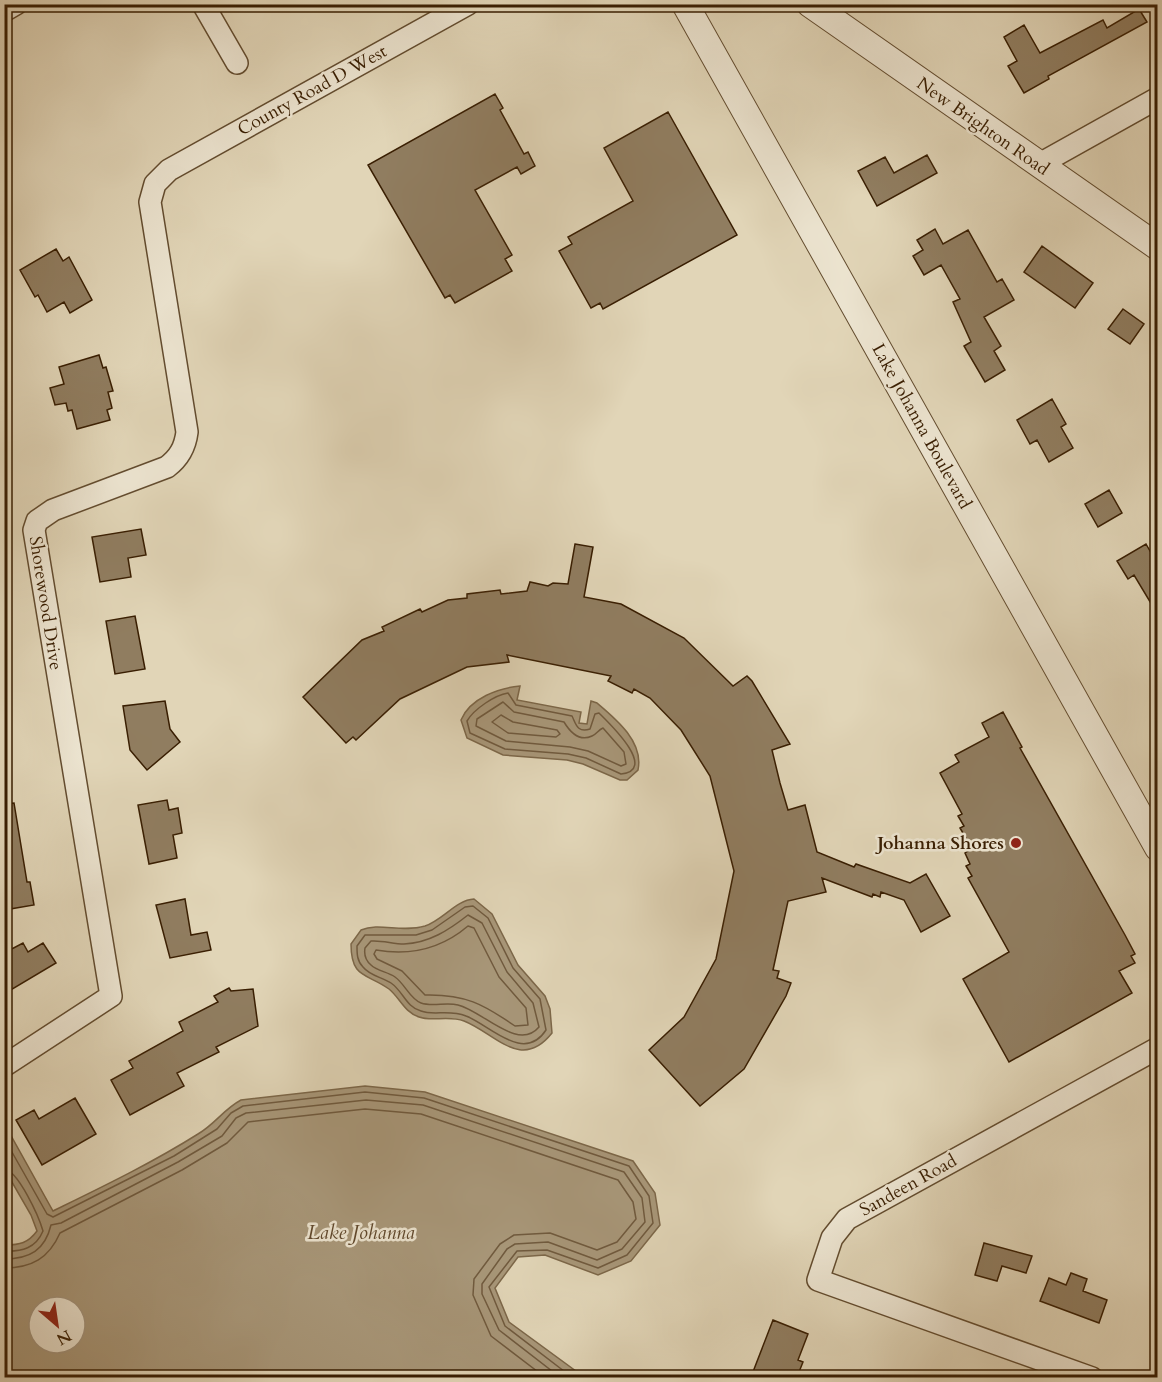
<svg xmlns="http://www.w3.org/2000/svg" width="1162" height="1382" font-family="Cardo,serif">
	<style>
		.water { fill: #a89779; stroke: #7c6749; stroke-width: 1.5; fill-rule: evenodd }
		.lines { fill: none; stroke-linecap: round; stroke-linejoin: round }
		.shore { stroke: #705a3e; stroke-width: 1.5 }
		.building { fill: #907d60; stroke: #391e02; stroke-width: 1.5 }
		.minor-casing { stroke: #634c2f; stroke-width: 24 }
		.tertiary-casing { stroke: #634c2f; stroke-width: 28 }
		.minor { stroke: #ece4d0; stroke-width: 21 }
		.tertiary { stroke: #ece4d0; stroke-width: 26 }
		.poi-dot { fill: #8f2418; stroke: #ece4d0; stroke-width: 2 }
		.labels { text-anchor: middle; stroke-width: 5; stroke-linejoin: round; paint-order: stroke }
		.street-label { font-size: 18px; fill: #391e02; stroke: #ece4d0 }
		.poi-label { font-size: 18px; font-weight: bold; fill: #391e02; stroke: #ece4d0; text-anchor: end }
		.water-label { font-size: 20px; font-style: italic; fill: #60482c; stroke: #ece4d0 }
	</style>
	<rect width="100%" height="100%" fill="#e1d5b7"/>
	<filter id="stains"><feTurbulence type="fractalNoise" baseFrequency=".00333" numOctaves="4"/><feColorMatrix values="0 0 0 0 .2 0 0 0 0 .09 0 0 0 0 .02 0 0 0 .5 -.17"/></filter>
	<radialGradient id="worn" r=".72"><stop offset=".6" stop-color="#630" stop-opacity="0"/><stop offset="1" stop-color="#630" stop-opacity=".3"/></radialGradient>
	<!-- water -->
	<path class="water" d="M520 686 517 700 581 712 579 723 587 724 591 701 597 703C616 719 644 742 638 770L627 780H620L583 764 567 760 503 755 467 738 461 720C470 698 499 688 520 686Z
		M474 899 492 914 518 965 545 996 550 1009 552 1033C521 1072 495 1033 464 1021 448 1015 432 1022 419 1017 404 1012 400 998 389 989 367 973 351 979 351 944L361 930C379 922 402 933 425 926 443 920 456 900 474 899Z
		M365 1086 425 1092 633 1161 655 1193 660 1225 631 1261 598 1275 545 1255 518 1257 495 1288 509 1322 584 1377H5V1245C20 1245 28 1243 37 1231L31 1215 5 1170V1125L53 1211C102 1187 152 1163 198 1134 215 1124 224 1109 241 1100ZM39 1307H75V1343H39Z"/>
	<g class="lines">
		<!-- shore -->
		<path class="shore" d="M508 693 516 705 572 716C576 724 577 733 590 729L595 714 599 713C608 722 659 770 621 774L586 758 568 754 505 749 470 733 467 721C474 709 495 695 508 693Z
			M503 702 514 712 564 722C570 732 579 742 592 736 597 734 598 730 603 728L624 752 626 764 621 766 588 751 570 747 506 741 476 726 477 719Z
			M501 715 513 722 557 730 560 734 556 737 508 733 492 722Z
			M473 906 488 918 513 968 540 999 546 1030C524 1064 490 1025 466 1016 449 1009 434 1016 421 1011 406 1007 403 991 391 983 382 977 370 976 363 967 357 961 357 954 357 946L365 935H416L432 930 465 907Z
			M468 915 482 923 507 972 533 1003 539 1027C518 1052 483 1011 458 1005 446 1002 432 1007 421 1003 410 999 405 984 395 977 388 972 377 971 371 965 365 960 364 954 365 948L371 941C382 940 393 944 404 944 429 943 449 930 468 915Z
			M468 926 474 928 499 977 526 1008 528 1025 515 1026C483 1004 465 994 425 995L402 971 377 959 374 954 376 950C410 956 441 949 468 926Z
			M4 1138 47 1214 53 1217 174 1156 217 1129 231 1113 243 1106 365 1092 424 1098 629 1166 649 1196 653 1223 627 1255 598 1268 547 1250 517 1251 489 1287 505 1326 573 1378
			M4 1169C18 1170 39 1217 43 1231 36 1248 22 1252 4 1251
			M4 1259C30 1259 45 1250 51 1225L61 1223 178 1162 222 1136 236 1118 246 1113 366 1100 423 1105 624 1172 642 1198 645 1222 622 1249 597 1260 548 1242 515 1244 507 1249 482 1284V1294L499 1330 561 1378
			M4 1268C32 1268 49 1258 60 1233L182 1170 227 1143 248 1122 365 1109 421 1114 618 1180 633 1202 636 1219 617 1242 597 1250 550 1233 514 1235 500 1244 474 1279 473 1295 491 1336 546 1378"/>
	</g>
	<!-- building -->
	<path class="building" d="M1139 9 1147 22 1048 76 1049 79 1024 93 1008 66 1017 61 1004 37 1024 25 1040 53 1103 20 1107 28Z
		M495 94 503 108 500 110 524 154 528 152 535 166 521 174 517 167 475 190 512 255 505 259 512 271 455 303 450 295 445 298 368 165Z
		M668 112 737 235 603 309 600 303 591 308 559 251 572 244 568 237 633 201 604 148Z
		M927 155 937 173 877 206 858 171 885 157 894 173Z
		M935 229 943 244 968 230 997 282 1002 279 1014 300 984 317 1001 346 994 351 1005 370 985 382 964 346 971 342 953 302 960 299 941 265 924 275 913 256 923 250 917 240Z
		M1042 246 1093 283 1075 308 1024 272Z
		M56 249 63 261 69 257 92 300 70 313 64 302 47 312 38 295 35 297 20 270Z
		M1123 309 1144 324 1130 344 1108 329Z
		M99 355 103 368 106 367 113 391 108 392 112 408 107 410 110 420 77 429 72 410 68 411 66 403 55 405 50 388 64 384 59 367Z
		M1052 399 1066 424 1061 427 1073 448 1049 462 1037 440 1030 444 1017 420Z
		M1109 490 1122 513 1098 527 1085 504Z
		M141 529 146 555 128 558 131 577 100 582 92 537Z
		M575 544 593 547 584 597 621 604 684 638 733 686 747 676 752 681 790 744 772 750 780 783 788 810 805 805 817 852 854 867 856 864 910 883 926 874 950 916 921 932 904 900 881 892 880 897 873 894 872 897 822 878 826 892 788 901 773 970 779 971 777 978 791 983 786 996 744 1069 700 1106 649 1050 684 1017 716 959 734 871 710 776 681 730 650 698 634 689 632 693 608 681 611 676 507 655 509 662 467 667 400 699 356 740 353 737 346 743 303 697 362 640 384 631 382 627 420 609 422 612 448 600 467 598V594L500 590 501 594 527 591 530 582 548 586 553 583 568 584Z
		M1146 544 1158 565V615L1134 575 1128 579 1117 561Z
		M135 616 145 669 115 674 106 621Z
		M165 701 170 729 180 742 147 770 130 750 123 706Z
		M1003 712 1022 747 1020 748 1125 935 1135 954 1131 956 1135 963 1119 971 1132 993 1009 1062 963 979 1009 952 968 878 972 876 966 866 970 864 965 853 968 851 962 841 966 838 960 828 964 826 958 816 962 814 940 773 959 762 955 755 989 737 982 723Z
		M167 800 169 810 178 808 182 833 173 835 177 858 149 864 138 805Z
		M14 803 27 882H30L34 905 4 910V804Z
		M185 899 191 935 207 932 211 950 170 958 156 905Z
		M23 943 28 952 43 943 56 963 4 994V953Z
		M229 988 231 991 253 989 258 1026 216 1047 219 1052 177 1073 184 1086 130 1115 111 1080 133 1068 129 1061 183 1031 179 1022 218 1002 214 996Z
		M75 1098 96 1134 42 1165 16 1120 34 1110 39 1119Z
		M984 1243 1032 1256 1026 1273 1002 1266 997 1281 975 1275Z
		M1071 1273 1087 1279 1083 1291 1107 1300 1099 1323 1040 1301 1049 1278 1066 1285Z
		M773 1320 808 1334 798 1360 803 1362 797 1377H751Z"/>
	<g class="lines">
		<!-- minor casing -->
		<g class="minor-casing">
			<path id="minor" d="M203 4 237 63
				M4 11 16 4
				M1038 165 1158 98
				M4 1066 111 996 34 530 37 521 53 510 167 467C179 458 185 448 187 432L150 202 155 184 169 170 468 4
				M1092 1378 818 1280 832 1238 847 1219 1158 1048"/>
		</g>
		<!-- tertiary casing -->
		<g class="tertiary-casing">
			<path id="tertiary" d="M685 4 1158 848
				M810 4 1158 247"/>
		</g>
		<!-- minor -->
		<use href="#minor" class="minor"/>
		<!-- tertiary -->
		<use href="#tertiary" class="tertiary"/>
	</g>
	<!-- markers -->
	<circle class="poi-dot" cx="1016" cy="843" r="6"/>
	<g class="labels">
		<!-- street labels -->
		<g class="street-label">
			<text transform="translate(312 90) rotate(-29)" y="6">County Road D West</text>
			<text transform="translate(983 126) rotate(35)" y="6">New Brighton Road</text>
			<text transform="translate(922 426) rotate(61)" y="6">Lake Johanna Boulevard</text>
			<text transform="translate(46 603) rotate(81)" y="6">Shorewood Drive</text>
			<text transform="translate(908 1185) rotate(-29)" y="6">Sandeen Road</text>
		</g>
		<!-- poi labels -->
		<g class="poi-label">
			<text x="1004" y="849">Johanna Shores</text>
		</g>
		<!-- water labels -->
		<g class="water-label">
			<text x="361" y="1239">Lake Johanna</text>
		</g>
	</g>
	<!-- margin -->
	<rect width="1162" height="1382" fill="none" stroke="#e1d5b7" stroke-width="24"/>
	<rect x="6" y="6" width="1150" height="1370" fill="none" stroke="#391e02" stroke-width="3"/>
	<rect x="12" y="12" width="1138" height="1358" fill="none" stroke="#391e02" stroke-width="1.5"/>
	<!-- north arrow -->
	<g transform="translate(57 1325) rotate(151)"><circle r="28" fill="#ece4d0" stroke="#a4957e" stroke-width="1.5"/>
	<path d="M0-4.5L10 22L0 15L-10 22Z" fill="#8f2418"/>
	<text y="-9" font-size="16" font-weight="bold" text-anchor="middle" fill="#391e02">N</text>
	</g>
	<rect width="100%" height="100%" filter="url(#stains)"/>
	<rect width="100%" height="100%" fill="url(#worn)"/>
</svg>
